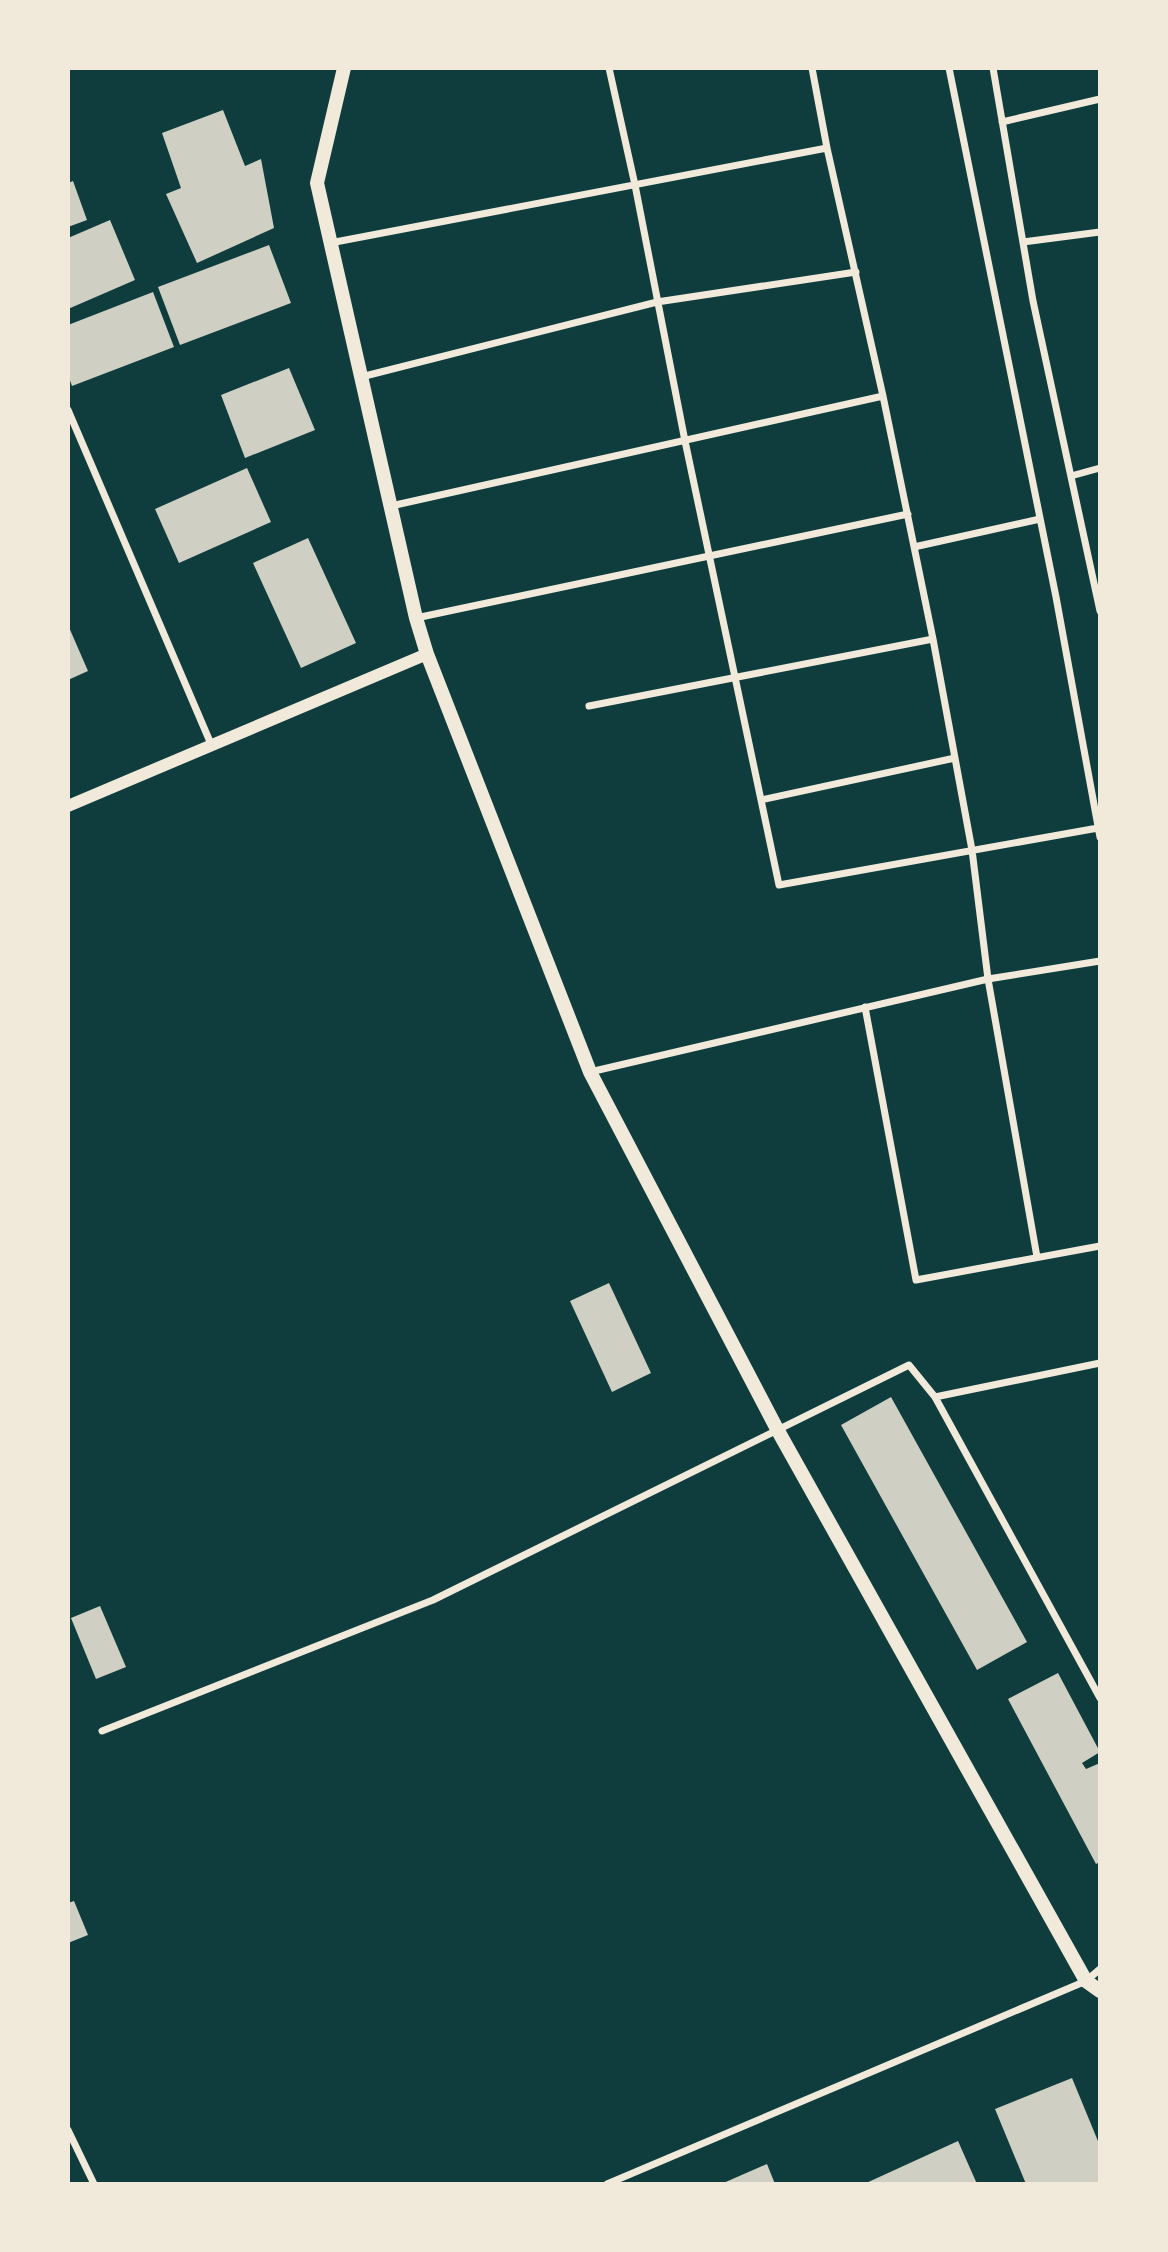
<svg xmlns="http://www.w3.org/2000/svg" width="1168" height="2252" font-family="Manrope,sans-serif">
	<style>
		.building { fill: #cfcfc3 }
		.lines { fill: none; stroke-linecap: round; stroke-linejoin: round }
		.minor { stroke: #f1e9da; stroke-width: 7 }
		.tertiary { stroke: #f1e9da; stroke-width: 12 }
		.secondary { stroke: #f1e9da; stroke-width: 14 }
	</style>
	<rect width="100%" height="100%" fill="#0f3d3e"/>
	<!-- building -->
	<path class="building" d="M223 110 245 166 261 159 274 228 197 263 166 194 181 188 162 133Z
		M73 181 87 220 68 227V183Z
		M110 220 135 280 68 309V238Z
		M269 245 291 303 180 345 158 287Z
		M153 292 174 347 72 386 68 375V325Z
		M289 368 315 430 245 458 221 395Z
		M247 468 271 522 179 563 155 509Z
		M308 538 356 643 301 668 253 563Z
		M68 625 88 671 68 680Z
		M609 1283 651 1373 612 1392 570 1301Z
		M891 1397 1027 1642 977 1670 841 1425Z
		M100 1606 126 1667 96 1679 71 1618Z
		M1058 1673 1100 1752 1082 1763 1086 1769 1100 1763V1862L1096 1864 1008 1699Z
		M74 1901 88 1935 68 1943V1903Z
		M1072 2078 1100 2146V2184H1026L995 2109Z
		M958 2141 977 2184H864Z
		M767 2164 775 2184H721Z"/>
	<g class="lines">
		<!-- minor -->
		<path class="minor" d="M609 68 635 185 685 441 779 885 1098 828
			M812 68 827 148 883 396 933 639 972 850 988 979 1037 1257
			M949 68 1056 597 1100 837
			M993 68 1033 301 1100 611
			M1002 122 1100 99
			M1023 242 1100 232
			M330 243 827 148
			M361 377 657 302 856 272
			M68 410 211 744
			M1071 476 1100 468
			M391 506 883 396
			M914 547 1040 519
			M416 618 908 514
			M589 706 933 639
			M761 800 955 758
			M865 1007 916 1280 1100 1246
			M590 1072 988 979 1100 961
			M935 1397 1100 1363
			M102 1731 433 1600 909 1365 935 1397 1100 1698
			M68 2130 94 2184
			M607 2184 1086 1981 1100 1969"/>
		<!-- tertiary -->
		<path class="tertiary" d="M68 806 427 654"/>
		<!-- secondary -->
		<path class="secondary" d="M344 68 317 183 416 618 427 654 590 1072 777 1429 1086 1981 1100 1991"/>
	</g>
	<!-- border -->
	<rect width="1168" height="2252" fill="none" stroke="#f1e9da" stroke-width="140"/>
</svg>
